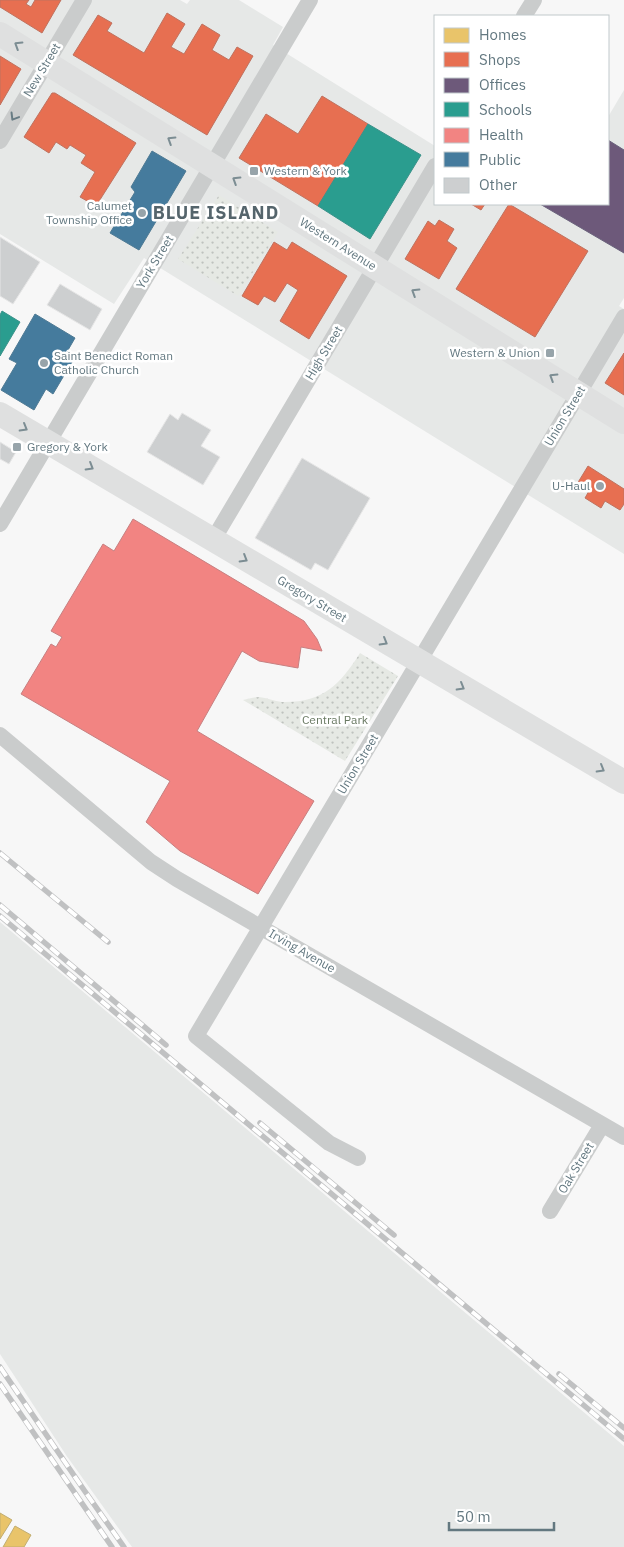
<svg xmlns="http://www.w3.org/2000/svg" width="624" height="1547" font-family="'IBM Plex Sans',sans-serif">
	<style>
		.built { fill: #e6e8e7 }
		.park { fill: url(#park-dots) }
		.homes { fill: #e9c46a; stroke: #c1ad71 }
		.shops { fill: #e76f51; stroke: #bf725f }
		.offices { fill: #6d597a; stroke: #6a627c }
		.schools { fill: #2a9d8f; stroke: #3b928a }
		.health { fill: #f28482; stroke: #c78081 }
		.public { fill: #457b9d; stroke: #4e7a94 }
		.building { fill: #cdcfd0; stroke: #e6e6e6 }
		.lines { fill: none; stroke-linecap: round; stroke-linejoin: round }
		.minor { stroke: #cacccc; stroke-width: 16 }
		.secondary { stroke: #dfe0e0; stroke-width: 24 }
		.rail-casing { stroke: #c0c1c2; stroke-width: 5.5 }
		.rail { stroke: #fff; stroke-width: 4; stroke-dasharray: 11; stroke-linecap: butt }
		.oneway { stroke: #7c8d93 }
		.oneway2 { stroke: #687c84 }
		.poi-dot { fill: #97a4aa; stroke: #fff; stroke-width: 2 }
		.labels { text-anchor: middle; stroke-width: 5; stroke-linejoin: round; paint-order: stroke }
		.street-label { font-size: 12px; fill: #637880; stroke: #fff }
		.poi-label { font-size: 12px; fill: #637880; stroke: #fff; text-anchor: start }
		.park-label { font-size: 12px; fill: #697962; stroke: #fff }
		.district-label { font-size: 18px; font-weight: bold; letter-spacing: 1px; fill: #55656c; stroke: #fff }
	</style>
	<defs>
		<pattern id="park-dots" width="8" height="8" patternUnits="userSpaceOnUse" patternTransform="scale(1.25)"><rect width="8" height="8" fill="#e6e9e4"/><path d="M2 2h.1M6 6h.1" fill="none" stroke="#bec2be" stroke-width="1.8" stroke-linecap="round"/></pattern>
	</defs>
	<rect width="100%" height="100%" fill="#f7f7f7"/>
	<!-- built -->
	<path class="built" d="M0 0H180L187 4 190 0H239L283 27 273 45 435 146V204H608V117L624 90V298L619 306 624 309V554L144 258 114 304 0 234Z
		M0 922 624 1446V1547H132L66 1455 0 1354Z"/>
	<!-- park -->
	<path class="park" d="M219 195 278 232 238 296 178 259Z
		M360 653 398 676 345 761 243 700C248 699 254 697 259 697 267 698 274 701 282 702 322 703 340 685 360 653Z"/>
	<!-- homes -->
	<path class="homes" d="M0 1513 12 1520 0 1539Z
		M15 1526 31 1535 24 1547H3Z"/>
	<!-- shops -->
	<path class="shops" d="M0 0H29L26 4 31 7 35 0H61L42 33 0 7Z
		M167 13 185 24 171 47 184 54 202 24 220 35 212 50 229 60 237 47 253 56 207 135 73 55 98 15 112 23 107 31 144 53Z
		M0 56 21 69 0 105Z
		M52 93H55L136 143 96 206 80 197 95 172 81 163 86 155 70 145 67 149 56 142 49 153 24 137Z
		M322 96 368 124 318 206 239 158 266 114 298 134Z
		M471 204H485L481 210Z
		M509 204 588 251 535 337 456 289Z
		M439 220 454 229 447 241 457 248 439 279 405 259 428 221 435 226Z
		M274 242 287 250 292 242 347 276 309 339 280 321 298 290 287 283 275 302 264 296 258 305 242 296Z
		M624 353V395L605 383Z
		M588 466 624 489V504L620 510 605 501 601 508 585 498 589 491 577 484Z"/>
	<!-- offices -->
	<path class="offices" d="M608 140 624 150V253L540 204H608Z"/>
	<!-- schools -->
	<path class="schools" d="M368 124 421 155 370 239 318 206Z
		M2 311 20 322 0 356V315Z"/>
	<!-- health -->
	<path class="health" d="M133 519 304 621 317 639 322 651 301 647 298 668 259 661 242 651 197 731 314 801 258 894 180 851 146 822 170 781 21 694 51 644 56 647 62 637 51 631 103 544 114 551Z"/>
	<!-- public -->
	<path class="public" d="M152 151 186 171 139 250 110 233 135 192 131 187Z
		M35 314 75 338 64 357 72 362 53 394 46 389 34 410 1 390 17 363 9 359Z"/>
	<!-- building -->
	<path class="building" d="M0 237 40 262 13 304 0 296Z
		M60 284 102 309 90 330 47 305Z
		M182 413 211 430 201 446 220 457 203 485 147 452 170 414 178 420Z
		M0 442 16 452 9 464 0 459Z
		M302 458 370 498 328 570 315 563 311 570 255 538Z"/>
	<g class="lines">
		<!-- minor -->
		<path class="minor" d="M524 16 534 0
			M0 141 84 0
			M0 524 310 0
			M213 540 435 166
			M0 735 151 862 177 879 624 1137
			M358 1158 329 1143 196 1036 624 317
			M550 1211 602 1125"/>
		<!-- secondary -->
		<path class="secondary" d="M0 34 624 422
			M0 414 624 782"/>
		<!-- rail casing -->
		<g class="rail-casing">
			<path id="rail" d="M0 853 108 942
				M0 905 166 1045
				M0 916 624 1439
				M260 1123 394 1235
				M0 1367 84 1490 124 1547
				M559 1374 624 1428
				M0 1384 112 1547"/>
		</g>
		<!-- rail -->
		<use href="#rail" class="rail"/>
	</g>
	<!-- one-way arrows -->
	<defs><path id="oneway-chevron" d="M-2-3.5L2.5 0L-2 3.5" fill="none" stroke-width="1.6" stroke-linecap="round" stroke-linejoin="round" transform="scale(1.25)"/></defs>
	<g class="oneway">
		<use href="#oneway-chevron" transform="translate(18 45) rotate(-148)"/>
		<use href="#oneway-chevron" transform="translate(171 140) rotate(-148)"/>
		<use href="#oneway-chevron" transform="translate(236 180) rotate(-148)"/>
		<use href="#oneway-chevron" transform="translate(415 292) rotate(-148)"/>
		<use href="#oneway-chevron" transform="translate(553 377) rotate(-148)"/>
		<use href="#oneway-chevron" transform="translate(24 428) rotate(30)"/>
		<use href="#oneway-chevron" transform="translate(90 467) rotate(31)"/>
		<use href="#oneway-chevron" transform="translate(244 559) rotate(31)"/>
		<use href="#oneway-chevron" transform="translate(384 642) rotate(30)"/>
		<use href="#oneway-chevron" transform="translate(461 687) rotate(30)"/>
		<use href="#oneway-chevron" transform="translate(601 769) rotate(30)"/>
	</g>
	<use class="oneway2" href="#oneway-chevron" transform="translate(14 117) rotate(121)"/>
	<!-- markers -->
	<g class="poi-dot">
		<rect x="249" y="166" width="10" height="10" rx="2.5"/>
		<circle cx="142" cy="213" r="5"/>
		<rect x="545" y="348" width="10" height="10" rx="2.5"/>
		<circle cx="44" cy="363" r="5"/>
		<rect x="12" y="442" width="10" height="10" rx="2.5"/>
		<circle cx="600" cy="486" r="5"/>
	</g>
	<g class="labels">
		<!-- street labels -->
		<g class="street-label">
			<text transform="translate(42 70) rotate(-59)" y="4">New Street</text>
			<text transform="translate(338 244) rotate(32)" y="4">Western Avenue</text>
			<text transform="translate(155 262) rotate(-59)" y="4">York Street</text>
			<text transform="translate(324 353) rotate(-59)" y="4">High Street</text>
			<text transform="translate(565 416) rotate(-59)" y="4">Union Street</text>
			<text transform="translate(312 599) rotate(31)" y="4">Gregory Street</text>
			<text transform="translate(358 764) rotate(-59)" y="4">Union Street</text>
			<text transform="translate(302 951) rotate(30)" y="4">Irving Avenue</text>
			<text transform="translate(576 1168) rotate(-59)" y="4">Oak Street</text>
		</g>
		<!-- poi labels -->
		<g class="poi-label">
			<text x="264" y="175">Western &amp; York</text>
			<text x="132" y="210" text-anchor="end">Calumet<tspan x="132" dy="14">Township Office</tspan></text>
			<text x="540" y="357" text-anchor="end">Western &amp; Union</text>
			<text x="54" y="360">Saint Benedict Roman<tspan x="54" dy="14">Catholic Church</tspan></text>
			<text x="27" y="451">Gregory &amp; York</text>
			<text x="590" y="490" text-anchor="end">U-Haul</text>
		</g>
		<!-- park labels -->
		<g class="park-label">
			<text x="335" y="724">Central Park</text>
		</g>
		<!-- district labels -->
		<g class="district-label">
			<text x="216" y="219">BLUE ISLAND</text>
		</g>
	</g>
	<!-- legend -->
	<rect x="434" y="15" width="175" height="190" fill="#ffffff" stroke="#c1c9cc"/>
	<rect x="444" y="28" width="25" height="15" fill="#e9c46a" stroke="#c1c9cc"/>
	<text x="479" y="40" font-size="15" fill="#637880">Homes</text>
	<rect x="444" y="52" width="25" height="15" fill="#e76f51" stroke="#c1c9cc"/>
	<text x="479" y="65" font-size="15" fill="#637880">Shops</text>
	<rect x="444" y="78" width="25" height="15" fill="#6d597a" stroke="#c1c9cc"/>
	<text x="479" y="90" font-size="15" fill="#637880">Offices</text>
	<rect x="444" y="102" width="25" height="15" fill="#2a9d8f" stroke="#c1c9cc"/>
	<text x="479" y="115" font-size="15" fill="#637880">Schools</text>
	<rect x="444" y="128" width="25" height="15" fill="#f28482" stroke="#c1c9cc"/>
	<text x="479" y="140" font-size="15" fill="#637880">Health</text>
	<rect x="444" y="152" width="25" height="15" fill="#457b9d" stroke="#c1c9cc"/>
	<text x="479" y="165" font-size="15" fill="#637880">Public</text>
	<rect x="444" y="178" width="25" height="15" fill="#cdcfd0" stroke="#c1c9cc"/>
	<text x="479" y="190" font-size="15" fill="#637880">Other</text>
	<!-- scale -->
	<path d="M449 1522v8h105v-8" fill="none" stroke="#637880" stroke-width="2.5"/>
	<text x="456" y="1522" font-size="15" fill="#637880" stroke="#ffffff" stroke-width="4" paint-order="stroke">50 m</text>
</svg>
